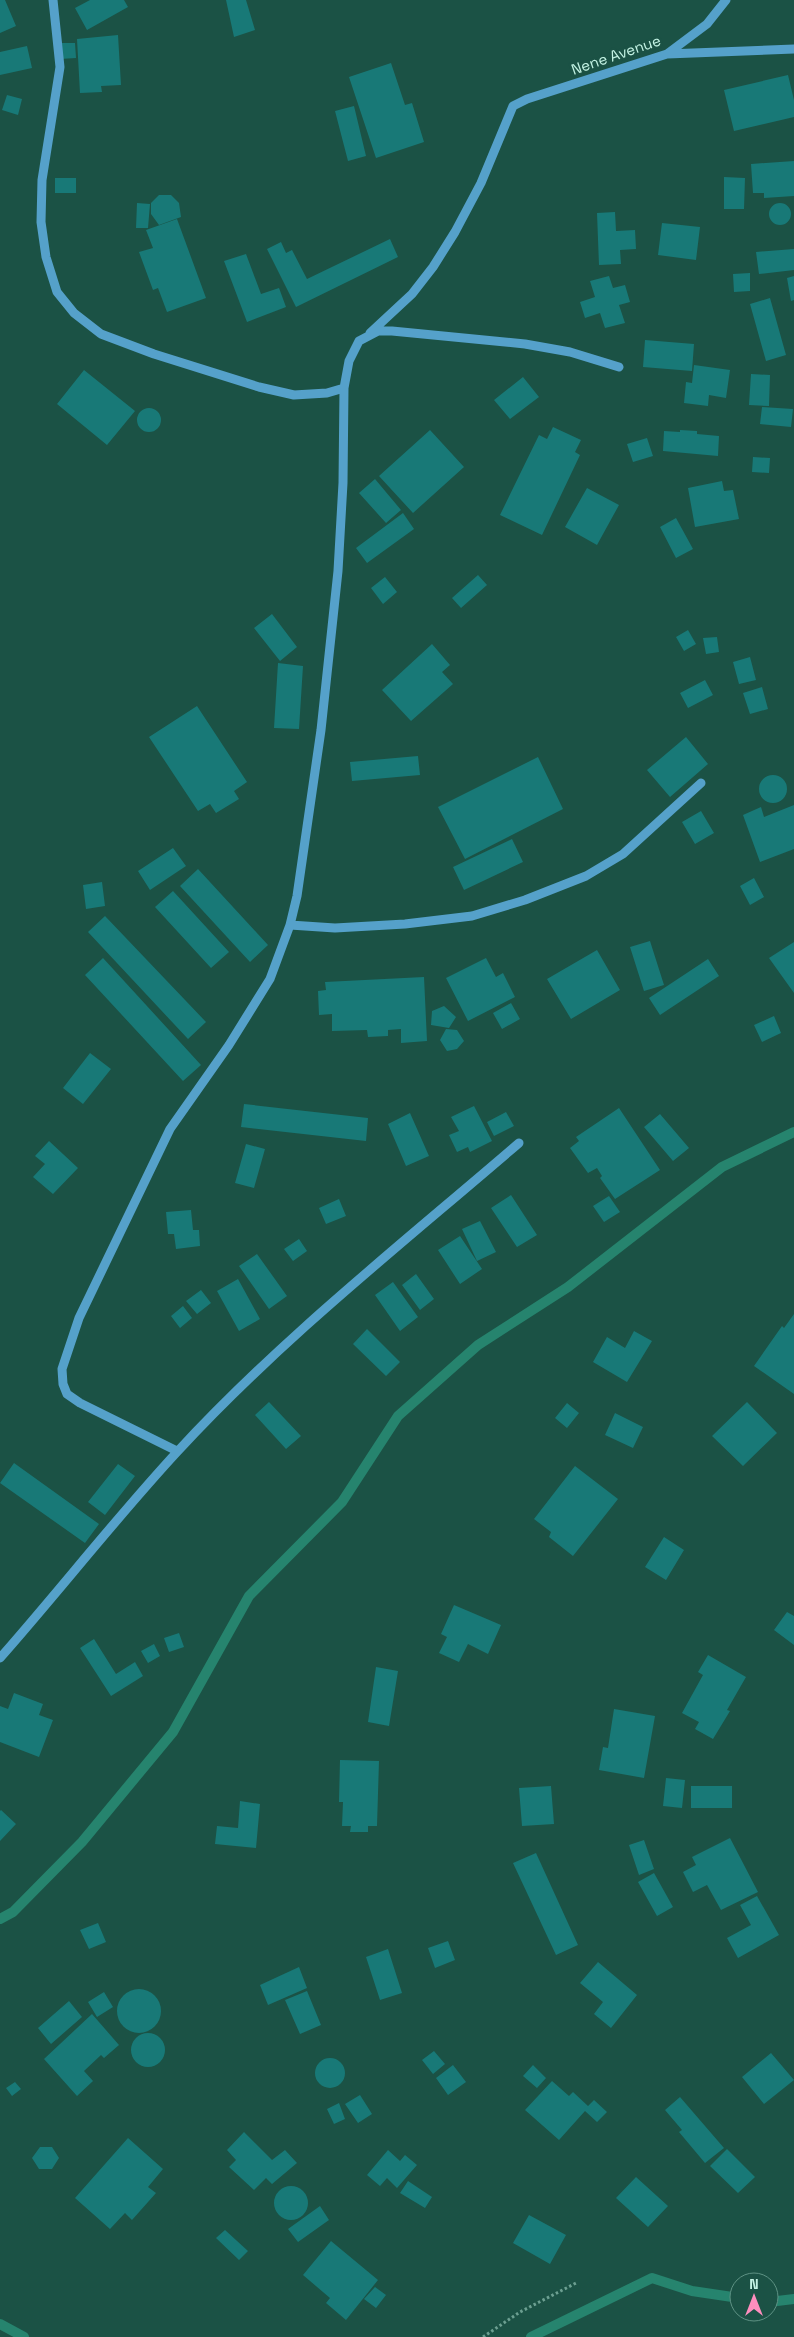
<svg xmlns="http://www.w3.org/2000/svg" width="794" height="2337" font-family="'Space Grotesk',sans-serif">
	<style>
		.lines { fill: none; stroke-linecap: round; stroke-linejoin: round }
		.stream { stroke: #26846e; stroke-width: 10 }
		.building { fill: #187977 }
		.path { stroke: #6c9f91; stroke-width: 3; stroke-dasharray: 2.5 2.5; stroke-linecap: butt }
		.minor { stroke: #55a1ca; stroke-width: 9 }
		.labels { text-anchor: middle; stroke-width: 5; stroke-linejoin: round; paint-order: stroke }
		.street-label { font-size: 15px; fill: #c3f2e3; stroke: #1b5245 }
	</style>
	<rect width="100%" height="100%" fill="#1b5245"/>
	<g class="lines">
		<!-- stream -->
		<path class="stream" d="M0 1919 13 1912 82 1842 173 1732 249 1596 342 1502 398 1416 478 1345 568 1287 722 1167 794 1132
			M769 2302 794 2299
			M0 2324 24 2337
			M531 2337 652 2278 692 2291 739 2298"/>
	</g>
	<!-- building -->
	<path class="building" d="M0 0H5L16 26 0 33Z
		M90 0H124L128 7 87 30 75 8Z
		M226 0H246L255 30 234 37Z
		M118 35 121 85 101 86 102 92 80 93 77 39Z
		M59 43H75L76 58 60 59Z
		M27 46 32 68 0 75V52Z
		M391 63 405 105 412 103 424 142 376 158 349 77Z
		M788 75 794 100V117L734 131 724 90Z
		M7 95 22 99 18 115 2 110Z
		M354 106 366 156 348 161 335 111Z
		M794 161V196L764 198V193H753L751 164Z
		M724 177 745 178 744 209H724Z
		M55 178H76V193H55Z
		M159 195H171L179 203 181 217 159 225 151 214V203Z
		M769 214a11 11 0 1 1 22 0a11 11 0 1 1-22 0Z
		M137 203 150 204 148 228H136Z
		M615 212 616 231 635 230 636 249 620 250 621 264 599 265 597 213Z
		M177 219 206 298 167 312 158 288 153 290 139 252 153 248 146 230Z
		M662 223 700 227 696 260 658 255Z
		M390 239 398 257 296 307 267 249 281 242 286 253 292 250 307 279Z
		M794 249V270L759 274 756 252Z
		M246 254 261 294 279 288 286 307 247 322 224 261Z
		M750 273V291L734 292 733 274Z
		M609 276 613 288 625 285 630 302 619 305 625 323 605 328 600 313 585 318 580 302 595 297 590 281Z
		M794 276V300L791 301 787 278Z
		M770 298 786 355 766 361 750 304Z
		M645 340 694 344 692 371 643 367Z
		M694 365 730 370 726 398 709 395 708 406 684 403 686 382 692 383Z
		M84 370 135 411 107 445 57 404Z
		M751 374 770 375 769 406 749 405Z
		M523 377 539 397 510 419 494 400Z
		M762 407 793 409 791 427 760 424Z
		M137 420a12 12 0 1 1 24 0a12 12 0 1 1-24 0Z
		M553 427 581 440 575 452 580 455 542 535 500 515 539 435 547 439Z
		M430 430 464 467 413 513 379 476Z
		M680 430 697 431V434L719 436 718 456 663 451 664 431 680 432Z
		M647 438 653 456 633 462 627 444Z
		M753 457 770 458 769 473 752 472Z
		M375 479 401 510 386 523 359 493Z
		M722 481 724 491 733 490 739 519 695 527 688 488Z
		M587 488 619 505 597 545 565 527Z
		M403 513 414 529 367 563 356 548Z
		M676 518 693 549 676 558 660 527Z
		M478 575 487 585 461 608 452 598Z
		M385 577 397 592 383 604 371 588Z
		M272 614 297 647 280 661 254 628Z
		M688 630 696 644 684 651 676 637Z
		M717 637 719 652 706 654 703 638Z
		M432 644 450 665 442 672 453 684 411 721 382 690Z
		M750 657 756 680 739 684 733 662Z
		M278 663 303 666 299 729 274 728Z
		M705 680 713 695 688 708 680 693Z
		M762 687 768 709 750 714 743 693Z
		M197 706 247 782 234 791 239 799 216 813 210 804 198 811 149 737Z
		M686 737 708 764 670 797 647 770Z
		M418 756 420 775 352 781 350 762Z
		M538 757 563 809 465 859 438 807Z
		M759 789a14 14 0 1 1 28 0a14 14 0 1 1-28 0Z
		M794 805V849L760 862 743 815 761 807 764 817Z
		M701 811 714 833 695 844 682 822Z
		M512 839 523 862 464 890 453 867Z
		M173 848 186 866 150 890 138 871Z
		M198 869 268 945 250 962 180 886Z
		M754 878 764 897 750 905 740 886Z
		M102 882 105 906 86 909 83 885Z
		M173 891 229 952 211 968 155 907Z
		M105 916 206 1022 188 1039 88 932Z
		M650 941 664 985 644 991 630 947Z
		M794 942V993L769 958Z
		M597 950 620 990 571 1019 547 979Z
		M103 958 201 1065 183 1081 85 975Z
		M486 958 496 977 503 973 515 997 468 1021 446 978Z
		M708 959 719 976 660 1015 649 998Z
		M424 977 427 1041 401 1043V1029L388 1030V1036L368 1037 367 1030 332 1031V1014L319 1015 318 991 326 990 325 982Z
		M511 1003 520 1019 502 1029 493 1013Z
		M444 1006 456 1017 449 1028 431 1025 432 1011Z
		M774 1016 781 1033 762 1042 754 1025Z
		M446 1029 457 1030 464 1041 457 1049 447 1051 440 1040Z
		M90 1053 111 1069 83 1104 63 1088Z
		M244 1104 368 1118 366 1141 241 1127Z
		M474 1106 492 1141 470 1152 468 1147 457 1152 449 1135 459 1131 451 1117Z
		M619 1108 660 1170 615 1199 600 1178 602 1176 597 1168 588 1173 570 1148 579 1141 576 1137Z
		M506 1112 514 1126 494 1136 487 1122Z
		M410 1113 429 1156 406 1166 388 1124Z
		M660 1114 689 1148 673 1161 644 1127Z
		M49 1141 78 1168 53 1194 33 1177 45 1164 35 1156Z
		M246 1144 265 1149 254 1188 235 1183Z
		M511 1195 537 1235 517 1247 491 1208Z
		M609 1196 620 1212 604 1222 593 1206Z
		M339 1199 346 1216 326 1224 319 1208Z
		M191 1210 193 1230H199L200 1246 176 1249 174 1234H168L166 1212Z
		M480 1221 496 1252 477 1261 462 1229Z
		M460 1236 482 1269 460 1284 438 1250Z
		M299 1239 307 1251 293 1261 284 1249Z
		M257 1254 287 1296 269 1309 239 1266Z
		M416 1274 434 1299 420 1310 402 1285Z
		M238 1279 260 1319 239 1331 217 1291Z
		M393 1282 418 1317 400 1331 375 1295Z
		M201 1290 211 1303 197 1314 186 1301Z
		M183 1306 192 1318 180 1328 171 1316Z
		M794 1314V1394L754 1366 782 1326 784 1328Z
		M367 1329 400 1362 386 1376 353 1344Z
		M634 1331 652 1341 627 1382 593 1362 607 1337 625 1348Z
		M269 1402 301 1436 286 1449 255 1415Z
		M747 1402 777 1433 743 1466 712 1436Z
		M567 1403 579 1413 567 1428 555 1418Z
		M615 1413 643 1427 633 1448 605 1435Z
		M14 1463 99 1524 85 1543 0 1483Z
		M118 1464 135 1476 105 1515 88 1502Z
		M575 1466 618 1499 573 1556 549 1537 551 1532 534 1519Z
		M664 1537 684 1550 666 1580 645 1567Z
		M454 1605 501 1625 488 1654 468 1644 459 1662 439 1653 447 1637 441 1634Z
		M787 1612 794 1616V1645L774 1630Z
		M179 1633 184 1647 169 1652 164 1638Z
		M94 1639 116 1674 135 1662 143 1676 111 1696 80 1648Z
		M154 1644 160 1656 148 1663 141 1651Z
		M708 1655 746 1677 727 1710 730 1711 713 1739 695 1729 699 1722 682 1713 703 1675 698 1672Z
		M376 1667 398 1671 389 1726 368 1722Z
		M14 1693 43 1704 39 1715 53 1720 39 1757 0 1742V1706L8 1709Z
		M614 1709 655 1716 644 1778 599 1770 603 1747 608 1748Z
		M340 1760 379 1761 377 1826H368V1832H350L351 1826H342L343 1802H339Z
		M666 1778 685 1780 682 1808 663 1806Z
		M551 1786 554 1824 522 1826 519 1788Z
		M691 1786H732V1808H691Z
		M240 1801 260 1804 256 1848 215 1844 217 1826 238 1828Z
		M1 1810 16 1824 0 1841V1811Z
		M730 1838 758 1892 721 1910 707 1885 693 1892 683 1872 696 1865 692 1857Z
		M644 1840 654 1869 639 1875 629 1845Z
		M536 1853 578 1945 556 1955 513 1863Z
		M654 1873 673 1907 657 1916 638 1882Z
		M757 1896 779 1935 738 1958 727 1938 751 1925 740 1905Z
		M98 1923 106 1942 89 1949 80 1930Z
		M448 1941 455 1960 435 1968 428 1948Z
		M388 1949 402 1993 380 2000 366 1957Z
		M598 1962 637 1995 611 2028 594 2014 603 2002 580 1983Z
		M299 1967 307 1988 268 2005 260 1985Z
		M117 2011a22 22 0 1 1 44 0a22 22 0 1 1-44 0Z
		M307 1991 321 2025 300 2034 285 2000Z
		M104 1992 113 2007 97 2017 88 2002Z
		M69 2001 82 2017 51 2044 38 2028Z
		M92 2014 119 2045 104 2058 101 2055 84 2071 93 2081 77 2096 44 2059Z
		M131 2050a17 17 0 1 1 34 0a17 17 0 1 1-34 0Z
		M434 2051 445 2064 433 2074 422 2060Z
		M771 2053 794 2080 764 2104 742 2077Z
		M315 2073a15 15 0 1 1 30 0a15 15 0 1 1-30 0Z
		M453 2065 466 2082 448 2095 436 2078Z
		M533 2065 546 2078 537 2088 523 2076Z
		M552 2081 569 2096 573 2092 588 2106 594 2100 607 2112 597 2122 585 2111 559 2140 525 2110Z
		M15 2082 21 2089 12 2096 6 2088Z
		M360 2095 372 2114 358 2123 345 2104Z
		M680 2097 724 2148 705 2163 679 2132 682 2130 665 2110Z
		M339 2103 345 2119 334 2124 327 2109Z
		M244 2132 272 2160 285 2150 297 2163 272 2184 266 2178 254 2190 229 2167 236 2160 227 2150Z
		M128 2138 163 2169 148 2187 156 2193 132 2220 125 2213 110 2229 75 2198Z
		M40 2147H52L59 2158 52 2169H39L32 2158Z
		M727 2149 755 2177 738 2193 710 2166Z
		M388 2150 400 2161 405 2155 417 2165 397 2188 387 2178 380 2186 367 2175Z
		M636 2177 668 2206 648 2227 616 2198Z
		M408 2181 432 2197 425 2208 400 2193Z
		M274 2203a17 17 0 1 1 34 0a17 17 0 1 1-34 0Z
		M320 2206 329 2220 298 2242 288 2229Z
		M529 2215 566 2235 550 2264 513 2243Z
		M225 2230 248 2251 239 2260 216 2238Z
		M331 2241 378 2280 346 2320 326 2303 330 2298 303 2275Z
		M375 2287 386 2295 376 2308 364 2299Z"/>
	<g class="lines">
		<!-- path -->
		<path class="path" d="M483 2337 520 2312 578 2282"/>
		<!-- minor -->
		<path class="minor" d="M53 0 60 67 42 180 41 222 46 257 57 292 74 313 101 334 154 354 259 387 294 395 327 393 344 388
			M667 54 794 49
			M370 333 412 294 433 267 455 232 481 183 513 106 527 99 667 54 707 24 726 0
			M290 925 335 928 405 924 472 916 525 900 586 876 623 854 701 783
			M177 1451 80 1403 67 1394 63 1384 62 1369 79 1318 170 1129 229 1045 270 979 290 925 297 896 321 730 338 571 343 483 344 388 349 361 359 341 378 331H392L525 344 570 352 619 367
			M0 1658C60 1590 116 1518 177 1452 281 1339 403 1243 519 1143"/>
	</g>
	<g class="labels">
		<!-- street labels -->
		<g class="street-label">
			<text transform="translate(616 55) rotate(-19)" y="5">Nene Avenue</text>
		</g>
	</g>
	<!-- north arrow -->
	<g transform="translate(754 2297)"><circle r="24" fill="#1b5245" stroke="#5e9284"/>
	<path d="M0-4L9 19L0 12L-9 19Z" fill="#fd8ebe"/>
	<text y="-8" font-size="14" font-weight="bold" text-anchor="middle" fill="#c3f2e3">N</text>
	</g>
</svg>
